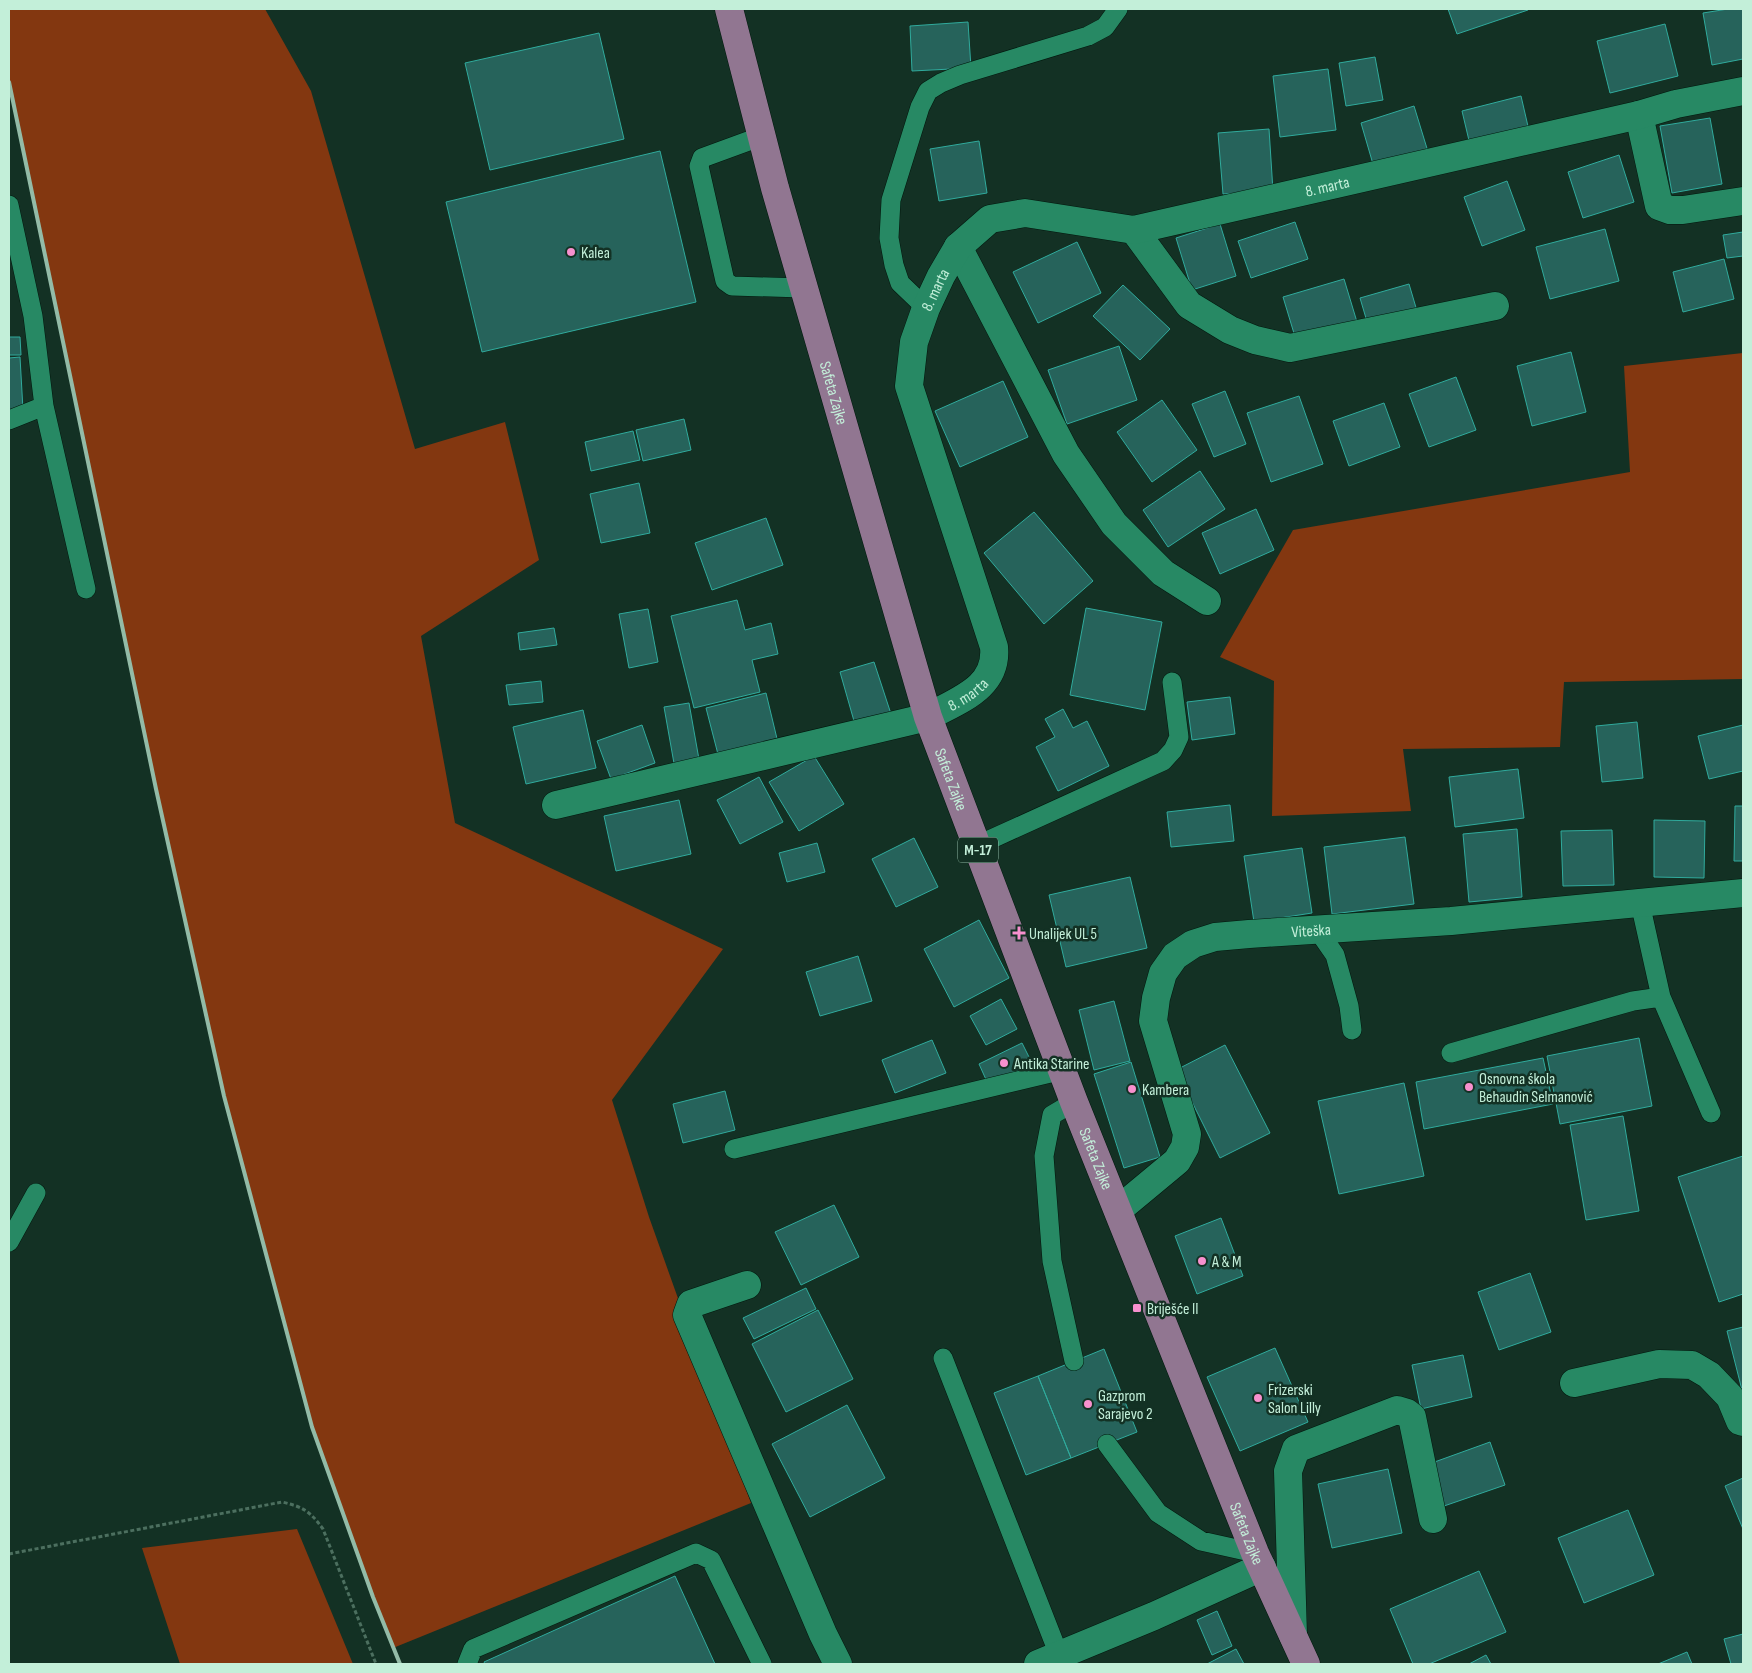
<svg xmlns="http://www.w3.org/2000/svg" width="1752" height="1673" font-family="'Sofia Sans Condensed',sans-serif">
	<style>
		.green { fill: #833710 }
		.building { fill: #26635b; stroke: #30ab9d }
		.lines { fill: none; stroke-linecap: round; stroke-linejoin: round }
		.service-casing { stroke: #00180d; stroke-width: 20 }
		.minor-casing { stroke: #00180d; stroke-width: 29 }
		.primary-casing { stroke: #00180d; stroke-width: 29 }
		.path { stroke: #4c6f5f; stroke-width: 3; stroke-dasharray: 4 2.5; stroke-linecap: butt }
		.service { stroke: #278964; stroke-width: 19 }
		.minor { stroke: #278964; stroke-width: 28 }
		.primary { stroke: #917691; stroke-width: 28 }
		.rail { stroke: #93bba7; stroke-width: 4 }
		.poi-dot { fill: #f790ce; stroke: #133124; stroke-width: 2 }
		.labels { text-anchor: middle; stroke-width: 5; stroke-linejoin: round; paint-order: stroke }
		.shield { fill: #133124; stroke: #8eb6a3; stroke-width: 1 }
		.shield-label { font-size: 15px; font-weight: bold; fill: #c3efd9 }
		.street-label { font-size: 16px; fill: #c3efd9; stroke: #133124 }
		.poi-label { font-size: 16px; fill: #c3efd9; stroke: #133124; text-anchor: start }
	</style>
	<rect width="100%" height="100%" fill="#133124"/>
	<!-- green -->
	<path class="green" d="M9 9H265L311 91 415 449 505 422 539 560 421 636 455 823 723 949 612 1100 649 1217 751 1503 393 1648 312 1427 224 1096 156 789 9 82Z
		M1743 353V679L1564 682 1560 747 1403 749 1411 811 1272 816 1274 681 1220 657 1293 530 1630 472 1624 366Z
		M297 1529 353 1664H180L142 1548Z"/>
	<!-- building -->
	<path class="building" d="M1448 9H1528V10L1457 34Z
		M1728 9H1743V59L1712 65 1703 13Z
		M968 22 971 68 912 71 910 26Z
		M1665 24 1678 76 1610 93 1597 41Z
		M599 33 624 139 490 170 465 63Z
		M1375 57 1383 100 1346 106 1339 63Z
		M1328 69 1336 130 1280 137 1273 76Z
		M1521 96 1530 135 1471 149 1462 111Z
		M1414 106 1429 155 1375 171 1361 123Z
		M1710 118 1722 184 1672 193 1660 126Z
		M1269 129 1273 191 1223 194 1218 133Z
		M979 141 987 193 939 201 930 149Z
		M660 151 696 302 482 352 446 202Z
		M1619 155 1634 202 1583 218 1568 172Z
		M1507 181 1525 230 1482 246 1464 197Z
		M1295 222 1308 259 1251 278 1238 241Z
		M1220 224 1236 276 1192 290 1176 238Z
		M1605 229 1619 281 1550 299 1536 247Z
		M1743 232V256L1727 258 1723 235Z
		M1077 242 1101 293 1038 323 1013 272Z
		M1724 259 1734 299 1683 312 1673 272Z
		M1344 279 1357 322 1296 340 1283 297Z
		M1409 284 1417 311 1368 325 1360 298Z
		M1123 285 1170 329 1140 360 1093 316Z
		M9 337H20L21 355H9Z
		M1119 346 1137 400 1067 424 1048 370Z
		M1571 352 1586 412 1532 426 1517 366Z
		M20 357 23 410H9V358Z
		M1456 377 1476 430 1429 447 1409 394Z
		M1003 381 1028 437 960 467 935 411Z
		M1225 391 1246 444 1214 457 1192 404Z
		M1299 396 1323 464 1271 482 1247 413Z
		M1162 400 1197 450 1152 482 1117 432Z
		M1384 403 1400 447 1349 466 1333 421Z
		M684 419 691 450 643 461 636 430Z
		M633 431 640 460 591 471 585 442Z
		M1200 471 1225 509 1168 547 1143 510Z
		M639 483 650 533 601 543 590 494Z
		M1256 509 1274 550 1220 574 1202 533Z
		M1034 512 1093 581 1044 624 984 553Z
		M766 518 783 565 712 590 695 543Z
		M737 600 745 630 771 623 778 654 752 660 760 692 694 708 671 616Z
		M1086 608 1162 622 1145 710 1070 695Z
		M648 609 658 662 629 668 619 614Z
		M554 628 557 645 520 650 518 633Z
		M874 662 892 717 856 728 840 672Z
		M541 681 543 702 509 705 506 685Z
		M766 693 779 747 720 762 706 708Z
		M1230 697 1235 734 1192 740 1187 702Z
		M689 703 700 765 675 769 664 707Z
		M1063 709 1073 728 1087 721 1109 766 1058 791 1036 747 1055 737 1045 719Z
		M583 710 596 768 526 784 513 727Z
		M1637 722 1643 778 1602 782 1596 726Z
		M642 725 655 763 611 779 597 741Z
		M1743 725V771L1709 779 1698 736Z
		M814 756 844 804 799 831 769 782Z
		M1518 769 1524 818 1455 827 1449 777Z
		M759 777 783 822 740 844 717 800Z
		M679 800 691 854 616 871 604 816Z
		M1230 805 1234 841 1171 847 1167 812Z
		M1735 806H1743V861H1734Z
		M1654 820 1705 821 1704 878 1654 877Z
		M1517 829 1522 897 1469 902 1463 834Z
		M1612 830 1614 885 1563 886 1561 831Z
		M1405 837 1414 904 1332 914 1324 847Z
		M914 838 938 887 896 907 872 859Z
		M817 843 825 872 787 882 779 853Z
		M1302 848 1312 913 1254 922 1244 856Z
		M1130 877 1147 948 1066 967 1049 895Z
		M979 920 1009 978 954 1007 924 949Z
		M858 956 872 1001 820 1016 806 972Z
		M1001 999 1017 1029 986 1045 970 1016Z
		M1114 1001 1130 1061 1094 1070 1079 1010Z
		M1639 1038 1652 1106 1560 1124 1547 1056Z
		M932 1040 946 1073 895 1093 882 1060Z
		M1022 1043 1032 1063 988 1084 979 1064Z
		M1225 1045 1270 1133 1220 1158 1176 1070Z
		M1543 1058 1553 1104 1424 1129 1416 1082Z
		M1131 1062 1160 1157 1124 1168 1094 1074Z
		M1404 1083 1424 1176 1339 1194 1318 1101Z
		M725 1091 735 1130 683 1143 673 1104Z
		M1623 1116 1639 1211 1586 1220 1570 1125Z
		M1743 1156V1294L1719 1302 1678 1177Z
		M834 1205 859 1257 801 1285 775 1232Z
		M1221 1218 1243 1276 1197 1294 1175 1236Z
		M1530 1273 1551 1332 1499 1350 1478 1292Z
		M806 1288 816 1309 754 1339 743 1318Z
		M818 1310 853 1379 786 1412 752 1344Z
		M1743 1327V1394L1727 1331Z
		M1275 1348 1308 1422 1240 1451 1207 1377Z
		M1104 1349 1137 1432 1071 1458 1038 1376Z
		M1463 1355 1472 1397 1421 1409 1412 1365Z
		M1038 1376 1071 1458 1026 1475 994 1393Z
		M847 1405 885 1478 810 1517 772 1444Z
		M1490 1442 1505 1485 1444 1506 1429 1464Z
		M1388 1469 1402 1533 1332 1548 1318 1484Z
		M1743 1478V1529L1725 1486Z
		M1628 1510 1654 1575 1584 1603 1558 1538Z
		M1479 1571 1506 1632 1429 1664H1413L1390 1609Z
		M675 1576 715 1664H485L484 1662Z
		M1217 1611 1232 1646 1212 1655 1197 1620Z
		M1743 1634V1664H1731L1724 1639Z
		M1236 1649 1244 1664H1207Z
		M1687 1652 1692 1664H1658Z
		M1486 1655 1491 1664H1469Z"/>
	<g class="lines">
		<!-- service casing -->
		<g class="service-casing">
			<path id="service" d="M762 136 702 158 699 166 725 281 732 286 803 288
				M9 205 33 316 44 406
				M926 308 900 283 894 265 889 238 891 200 920 107 928 91 941 83 960 75 1088 36 1105 27 1118 9
				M9 420 44 406 86 589
				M976 846 1163 761 1173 750 1179 737 1172 682
				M1640 903 1661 997 1711 1113
				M1317 929 1335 955 1349 1006 1352 1030
				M1451 1053 1633 1001 1661 997
				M734 1149 1063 1070
				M9 1242 36 1193
				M943 1358 1059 1655
				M1074 1361 1052 1261 1044 1156 1052 1115 1074 1102
				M1107 1444 1158 1513 1201 1541 1255 1553
				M467 1664 473 1649 696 1553 711 1560 762 1664"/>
		</g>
		<!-- minor casing -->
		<g class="minor-casing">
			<g id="minor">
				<path d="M1639 115 1659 206 1670 210H1683L1743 201"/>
				<path d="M1134 230 1189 305 1230 330 1255 340 1290 348 1495 306"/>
				<path d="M958 247 1066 454 1114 524 1163 573 1207 601"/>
				<path id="s1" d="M556 805 928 717C958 700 998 688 994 647L909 386 914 342 926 308 941 276 958 247 990 219 1025 213 1134 230 1639 115 1676 104 1743 91"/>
				<path id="s2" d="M1118 1210 1177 1161 1185 1147 1187 1134 1153 1021 1156 998 1163 973 1175 956 1193 944 1215 937 1249 934 1451 921 1743 893"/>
				<path d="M747 1285 691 1304 687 1315 823 1634 838 1664"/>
				<path d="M1574 1383 1659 1364 1692 1365 1709 1375 1730 1397 1740 1421 1743 1422"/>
				<path d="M1293 1635 1288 1471 1296 1449 1397 1410 1407 1413 1412 1417 1433 1519"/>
				<path d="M1038 1664 1154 1616 1262 1567"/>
			</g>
		</g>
		<!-- primary casing -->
		<g class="primary-casing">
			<g id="primary">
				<path id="s3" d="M729 9 775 188 928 717 1074 1102 1255 1553 1306 1664"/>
			</g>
		</g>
		<!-- path -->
		<path class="path" d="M9 1554 282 1502C303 1507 310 1511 323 1529L376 1664"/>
		<!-- service -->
		<use href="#service" class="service"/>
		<!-- minor -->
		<use href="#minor" class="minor"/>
		<!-- primary -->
		<use href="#primary" class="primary"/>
		<!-- rail -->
		<path class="rail" d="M9 82 156 789 224 1096 312 1427 373 1597 400 1664"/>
	</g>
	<!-- markers -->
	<g class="poi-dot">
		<circle cx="571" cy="252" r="5"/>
		<path d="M1016.5 925.5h5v5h5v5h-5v5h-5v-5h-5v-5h5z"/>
		<circle cx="1004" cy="1063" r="5"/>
		<circle cx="1469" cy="1087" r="5"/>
		<circle cx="1132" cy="1089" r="5"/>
		<circle cx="1202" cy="1261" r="5"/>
		<rect x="1132" y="1303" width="10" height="10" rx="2.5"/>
		<circle cx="1258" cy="1398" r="5"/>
		<circle cx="1088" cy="1404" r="5"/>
	</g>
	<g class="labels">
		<!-- shield labels -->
		<rect class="shield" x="958" y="837.5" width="40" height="25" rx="4"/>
		<g class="shield-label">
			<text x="978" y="855">M-17</text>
		</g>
		<!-- street labels -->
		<g class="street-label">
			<text dy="6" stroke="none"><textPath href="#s1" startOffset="1296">8. marta</textPath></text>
			<text dy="6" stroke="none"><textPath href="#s1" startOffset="861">8. marta</textPath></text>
			<text dy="6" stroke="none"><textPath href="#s3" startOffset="398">Safeta Zajke</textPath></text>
			<text dy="6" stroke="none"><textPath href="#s1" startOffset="428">8. marta</textPath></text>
			<text dy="6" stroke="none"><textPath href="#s3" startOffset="802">Safeta Zajke</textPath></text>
			<text dy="6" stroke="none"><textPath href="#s2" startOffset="435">Viteška</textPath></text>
			<text dy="6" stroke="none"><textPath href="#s3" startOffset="1208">Safeta Zajke</textPath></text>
			<text dy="6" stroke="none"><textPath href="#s3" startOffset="1612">Safeta Zajke</textPath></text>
		</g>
		<!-- poi labels -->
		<g class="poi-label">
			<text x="581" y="258">Kalea</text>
			<text x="1029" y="939">Unalijek UL 5</text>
			<text x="1014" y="1069">Antika Starine</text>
			<text x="1479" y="1084">Osnovna śkola<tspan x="1479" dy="18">Behaudin Selmanović</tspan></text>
			<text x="1142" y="1095">Kambera</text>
			<text x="1212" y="1267">A &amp; M</text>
			<text x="1147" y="1314">Briješće II</text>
			<text x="1268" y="1395">Frizerski<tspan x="1268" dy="18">Salon Lilly</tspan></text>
			<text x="1098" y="1401">Gazprom<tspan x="1098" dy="18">Sarajevo 2</tspan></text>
		</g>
	</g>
	<!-- border -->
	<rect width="1752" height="1673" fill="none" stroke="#c3efd9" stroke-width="20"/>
</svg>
